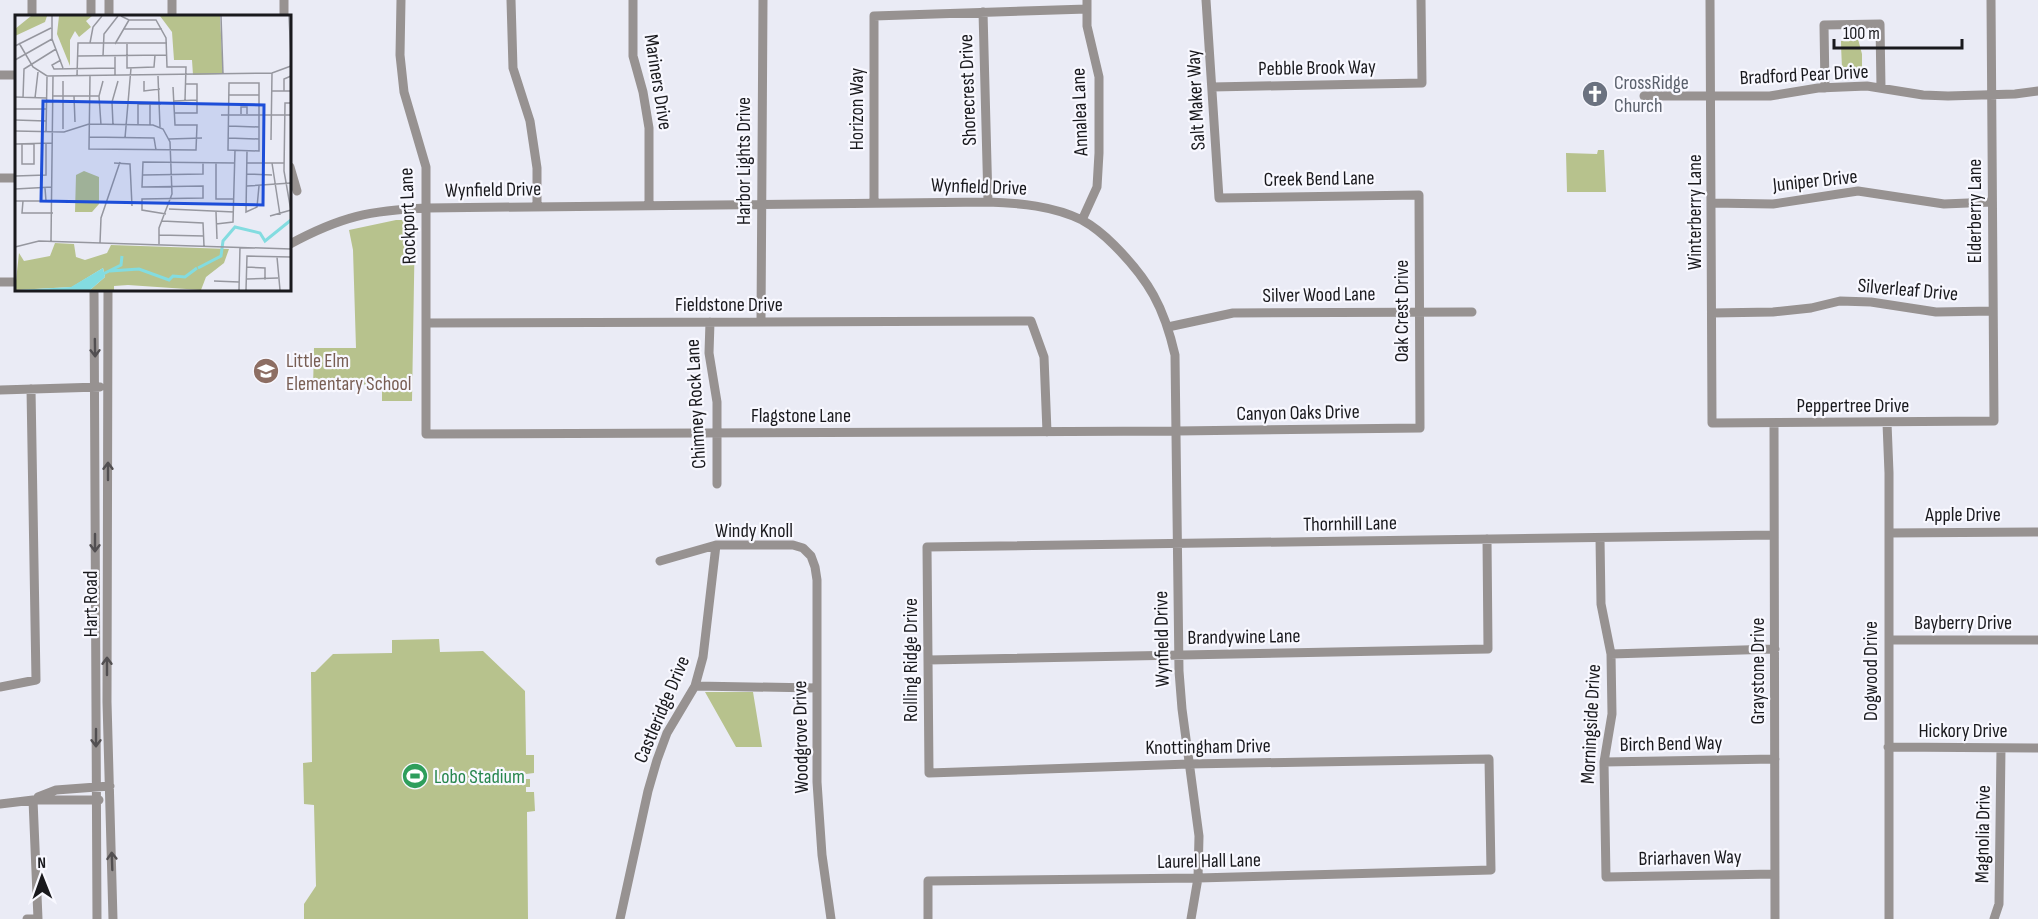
<svg xmlns="http://www.w3.org/2000/svg" width="2038" height="919" font-family="'Sofia Sans Condensed',sans-serif">
	<style>
		.green { fill: #b7c28d }
		.lines { fill: none; stroke-linecap: round; stroke-linejoin: round }
		.minor { stroke: #979291; stroke-width: 9 }
		.oneway { stroke: #524f51 }
		.labels { text-anchor: middle; stroke-width: 4.5; stroke-linejoin: round; paint-order: stroke }
		.street-label { font-size: 20px; fill: #19191d; stroke: #f8f8ff }
		.worship-label { font-size: 20px; fill: #5b616d; stroke: #f8f8ff; text-anchor: start }
		.education-label { font-size: 20px; fill: #785e54; stroke: #f8f8ff; text-anchor: start }
		.leisure-label { font-size: 20px; fill: #27864d; stroke: #f8f8ff; text-anchor: start }
		.inset-river { fill: none; stroke: #83dce0; stroke-width: 3 }
		.inset-road { fill: none; stroke: #96979f; stroke-width: 1.5 }
		.view { fill: #1d4ed8; fill-opacity: 0.15; stroke: #1d4ed8; stroke-width: 3 }
		.inset-edge { fill: none; stroke: #19191d; stroke-width: 3 }
	</style>
	<rect width="100%" height="100%" fill="#eaebf5"/>
	<!-- green -->
	<path class="green" d="M1858 39 1862 54V71L1842 72C1842 61 1841 52 1841 41Z
		M1598 150H1604L1606 192H1567L1566 153 1597 154Z
		M396 220H412L415 222 412 401H382V385L342 384 313 388 314 348H356L353 250 349 230Z
		M439 639 440 652 483 651 525 691 526 755H534V773L526 774V779H530V787H526V792H534L535 811 527 812 528 919H304V904L316 886 314 805 304 804 303 763 312 762 311 672H315L333 654 392 653V640Z
		M705 692H753L762 747H736Z"/>
	<g class="lines">
		<!-- minor -->
		<path class="minor" d="M91 0V16
			M172 0V16
			M284 0V16
			M401 0 400 55 404 92 426 167V434L1177 431 1420 428 1419 195 1219 198 1206 0
			M511 0 513 68 530 121 537 168V206
			M633 0V56L643 92 649 128V205
			M1710 0 1712 423 1994 421 1991 0
			M983 12 988 202
			M32 16V0
			M109 16V0
			M0 75H16
			M1212 87 1422 83 1421 0
			M1825 88 1824 25 1880 24 1881 88
			M1644 96H1770L1818 88 1867 86 1923 95 1948 96 2015 94 2038 91
			M290 167 297 191
			M0 178H16
			M874 203V16L1087 9
			M1712 203 1773 204 1858 191 1944 204 1992 202
			M1082 220 1097 187 1099 153V77L1087 26V0
			M290 244C340 217 370 210 427 208L988 202C1020 203 1053 206 1082 220 1093 226 1105 236 1114 245 1149 280 1164 307 1175 355L1179 671 1182 709 1199 836 1198 878 1191 919
			M0 282H16
			M94 290 97 919
			M108 290 107 702 113 919
			M1712 313 1773 312 1811 308 1840 301 1871 302 1936 312 1993 311
			M710 322 709 353 717 402V484
			M761 322 763 0
			M426 323 1031 321 1044 357 1047 432
			M1168 327 1233 313 1472 312
			M0 390 100 387
			M1774 423 1775 919
			M1887 423 1889 473V919
			M1889 533 2038 532
			M1600 538 1601 604 1611 654 1612 714 1604 762 1606 877 1775 874
			M660 561 716 545H793L803 548 811 556 815 567 817 580V782L822 855 831 919
			M1889 640H2038
			M1611 654 1775 649
			M928 660 1488 649 1487 539
			M695 686 817 688
			M0 687 36 680 31 389
			M1888 747 2038 748
			M1604 762 1775 759
			M38 797 56 790 110 786
			M0 804 33 800H99
			M27 919H38L33 800
			M620 919 648 791 657 760 667 733 695 686 703 657 716 545
			M928 919V881L1198 878 1491 870 1489 759 1189 764 929 773 927 547 1774 535
			M1994 919 1999 904 2001 748"/>
	</g>
	<!-- one-way arrows -->
	<defs><path id="oneway-shaft" d="M-6 0H5M1.5-3L5.5 0L1.5 3" fill="none" stroke-width="1.6" stroke-linecap="round" stroke-linejoin="round" transform="scale(1.5)"/></defs>
	<g class="oneway">
		<use href="#oneway-shaft" transform="translate(95 348) rotate(89)"/>
		<use href="#oneway-shaft" transform="translate(108 471) rotate(-90)"/>
		<use href="#oneway-shaft" transform="translate(95 543) rotate(90)"/>
		<use href="#oneway-shaft" transform="translate(107 666) rotate(-90)"/>
		<use href="#oneway-shaft" transform="translate(96 738) rotate(90)"/>
		<use href="#oneway-shaft" transform="translate(112 861) rotate(-92)"/>
	</g>
	<!-- icons -->
	<defs>
		<g id="church-disc" transform="scale(1.35)"><circle r="9.5" fill="#6b7280" stroke="#f8f8ff"/><path d="M-1.2-6h2.4v3.5h3.3v2.4h-3.3V6h-2.4V-.1h-3.3v-2.4h3.3Z" fill="#fff"/></g>
		<g id="school-disc" transform="scale(1.35)"><circle r="9.5" fill="#8d6e63" stroke="#f8f8ff"/><path d="M0-5L7-2L0 1L-7-2ZM-4 1L0 2.5L4 1V4Q0 6-4 4Z" fill="#fff"/></g>
		<g id="stadium-disc" transform="scale(1.35)"><circle r="9.5" fill="#2e9e5b" stroke="#f8f8ff"/><path d="M0-5a6.5 5 0 1 0 0 10a6.5 5 0 1 0 0-10ZM-3.5-1.8h7v3.6h-7Z" fill="#fff"/></g>
	</defs>
	<g fill-rule="evenodd">
		<use href="#church-disc" x="1595" y="94"/>
		<use href="#school-disc" x="266" y="371"/>
		<use href="#stadium-disc" x="415" y="776"/>
	</g>
	<g class="labels">
		<!-- street labels -->
		<g class="street-label">
			<text transform="translate(1317 67) rotate(-1)" y="7">Pebble Brook Way</text>
			<text transform="translate(1804 74) rotate(-3)" y="7">Bradford Pear Drive</text>
			<text transform="translate(659 82) rotate(81)" y="7">Mariners Drive</text>
			<text transform="translate(967 90) rotate(-92)" y="7">Shorecrest Drive</text>
			<text transform="translate(1195 100) rotate(-93)" y="7">Salt Maker Way</text>
			<text transform="translate(856 109) rotate(-90)" y="7">Horizon Way</text>
			<text transform="translate(1079 112) rotate(-92)" y="7">Annalea Lane</text>
			<text transform="translate(743 161) rotate(-90)" y="7">Harbor Lights Drive</text>
			<text transform="translate(1319 178) rotate(-1)" y="7">Creek Bend Lane</text>
			<text transform="translate(1815 180) rotate(-6)" y="7">Juniper Drive</text>
			<text transform="translate(979 186) rotate(2)" y="7">Wynfield Drive</text>
			<text transform="translate(493 189) rotate(-1)" y="7">Wynfield Drive</text>
			<text transform="translate(1974 211) rotate(-90)" y="7">Elderberry Lane</text>
			<text transform="translate(1694 212) rotate(-90)" y="7">Winterberry Lane</text>
			<text transform="translate(407 216) rotate(-92)" y="7">Rockport Lane</text>
			<text transform="translate(1908 289) rotate(5)" y="7">Silverleaf Drive</text>
			<text transform="translate(1319 294) rotate(-1)" y="7">Silver Wood Lane</text>
			<text x="729" y="311">Fieldstone Drive</text>
			<text transform="translate(1401 311) rotate(-90)" y="7">Oak Crest Drive</text>
			<text transform="translate(695 404) rotate(-93)" y="7">Chimney Rock Lane</text>
			<text x="1853" y="412">Peppertree Drive</text>
			<text transform="translate(1298 412) rotate(-1)" y="7">Canyon Oaks Drive</text>
			<text x="801" y="422">Flagstone Lane</text>
			<text x="1963" y="521">Apple Drive</text>
			<text transform="translate(1350 523) rotate(-1)" y="7">Thornhill Lane</text>
			<text x="754" y="537">Windy Knoll</text>
			<text transform="translate(90 604) rotate(-90)" y="7">Hart Road</text>
			<text x="1963" y="629">Bayberry Drive</text>
			<text transform="translate(1244 636) rotate(-1)" y="7">Brandywine Lane</text>
			<text transform="translate(1161 639) rotate(-91)" y="7">Wynfield Drive</text>
			<text transform="translate(910 660) rotate(-90)" y="7">Rolling Ridge Drive</text>
			<text transform="translate(1757 671) rotate(-90)" y="7">Graystone Drive</text>
			<text transform="translate(1870 671) rotate(-90)" y="7">Dogwood Drive</text>
			<text transform="translate(661 709) rotate(-67)" y="7">Castleridge Drive</text>
			<text transform="translate(1590 724) rotate(-87)" y="7">Morningside Drive</text>
			<text x="1963" y="737">Hickory Drive</text>
			<text transform="translate(800 737) rotate(-91)" y="7">Woodgrove Drive</text>
			<text transform="translate(1671 743) rotate(-1)" y="7">Birch Bend Way</text>
			<text transform="translate(1208 746) rotate(-1)" y="7">Knottingham Drive</text>
			<text transform="translate(1982 834) rotate(-89)" y="7">Magnolia Drive</text>
			<text transform="translate(1690 857) rotate(-1)" y="7">Briarhaven Way</text>
			<text transform="translate(1209 860) rotate(-1)" y="7">Laurel Hall Lane</text>
		</g>
		<!-- worship labels -->
		<g class="worship-label">
			<text x="1614" y="89">CrossRidge<tspan x="1614" dy="23">Church</tspan></text>
		</g>
		<!-- education labels -->
		<g class="education-label">
			<text x="286" y="367">Little Elm<tspan x="286" dy="23">Elementary School</tspan></text>
		</g>
		<!-- leisure labels -->
		<g class="leisure-label">
			<text x="434" y="783">Lobo Stadium</text>
		</g>
	</g>
	<!-- overview -->
	<g transform="translate(15 15)">
		<rect width="276" height="276" fill="#eaebf5"/>
		<path d="M16 1H32L30 7 0 21V14ZM44 1H77L71 6 76 12 64 22 60 16 55 25V51L42 19ZM145 1H205L208 59 178 60 177 45H159L157 17ZM69 156 84 162V189L77 197H60L61 160ZM40 228 59 229 61 242 70 245 92 238 96 230 214 234 209 248 191 262 186 275 113 270 99 271V275H75L90 262 88 253 57 272 0 275 4 238 9 246 35 241Z" fill="#b7c28d"/>
		<path d="M88 253 90 262 75 275H4L56 272Z" fill="#83dce0"/>
		<path class="inset-river" d="M183 253 206 241 208 226 220 212 245 218 250 226 276 205M95 256 124 254 154 265 158 261 170 262 182 253M86 260 106 250 107 241"/>
		<path class="inset-road" d="M37 1V24L48 53M106 1 114 5H141L151 23 152 52H171L170 85M206 1 208 59M274 1 276 43M108 14H147M4 28 18 52 32 61 257 58 276 51M75 28 78 12 87 1M100 29 114 5M112 29V53L139 52 140 40M0 31 36 13M63 41 152 40M88 41 89 19 103 1M100 41V60M0 45 37 24M46 45 37 50 39 54 100 53M62 61 63 28H152M75 61 74 134 181 135 182 110H160L158 72M143 61 145 112M129 66V76L145 74M214 68H244V136L213 135ZM257 76H276M269 76V64L276 61M214 80H244M38 81H84M59 81 60 107M0 82 31 83M8 83 9 54 41 34M20 83 23 57M159 86 182 85M276 88H270L269 156 276 196M135 89V110M0 94H32M160 98H182V69H171M226 99V92H232V99M206 100H276M0 105 31 106M86 110 84 81 88 66M98 110 97 87 103 66M123 110V89H146M214 111 244 112M48 114V66M0 116 49 117 74 109 138 110 148 114 155 127 157 179 144 213V229M31 117 32 62M74 122 139 123 141 135M110 123 116 53M213 123 244 124M154 124 187 123M256 125 257 58M0 129 37 128M7 129V149H19V128M232 136 231 197 242 192 244 171M99 148 115 149 117 191M201 148V184H219M232 148H269M257 148 265 200M232 159 257 160M128 160 188 159V147M0 161 31 160V128M232 171 276 168M0 174 37 172M0 186H31L30 173M8 186 7 198H38M154 194 219 197M201 197 202 224M151 199 127 195V184L188 183V171L127 172 128 147 220 148M255 201 276 195M147 206 188 208 189 231M201 209 218 207 220 135M144 220 189 221M36 226 38 61M85 228 86 203 105 147M0 232 24 226 276 234M262 242 265 275M232 252 250 253V265M232 264 263 263M199 266 224 267M224 275 225 232M231 275 232 241 276 242"/>
		<path class="view" d="M28 86 249 90 248 190 26 186Z"/>
		<rect width="276" height="276" class="inset-edge"/>
	</g>
	<!-- north arrow -->
	<g transform="translate(42 877) rotate(359)" stroke="#f8f8ff" stroke-width="4.5" paint-order="stroke">
	<path d="M0-4.5L10 22L0 15L-10 22Z" fill="#19191d"/>
	<text y="-9" font-size="16" font-weight="bold" text-anchor="middle" fill="#19191d">N</text>
	</g>
	<!-- scale -->
	<path d="M1834 39v9h128v-9" fill="none" stroke="#19191d" stroke-width="3"/>
	<text x="1843" y="39" font-size="18" fill="#19191d" stroke="#f8f8ff" stroke-width="4.5" paint-order="stroke">100 m</text>
</svg>
